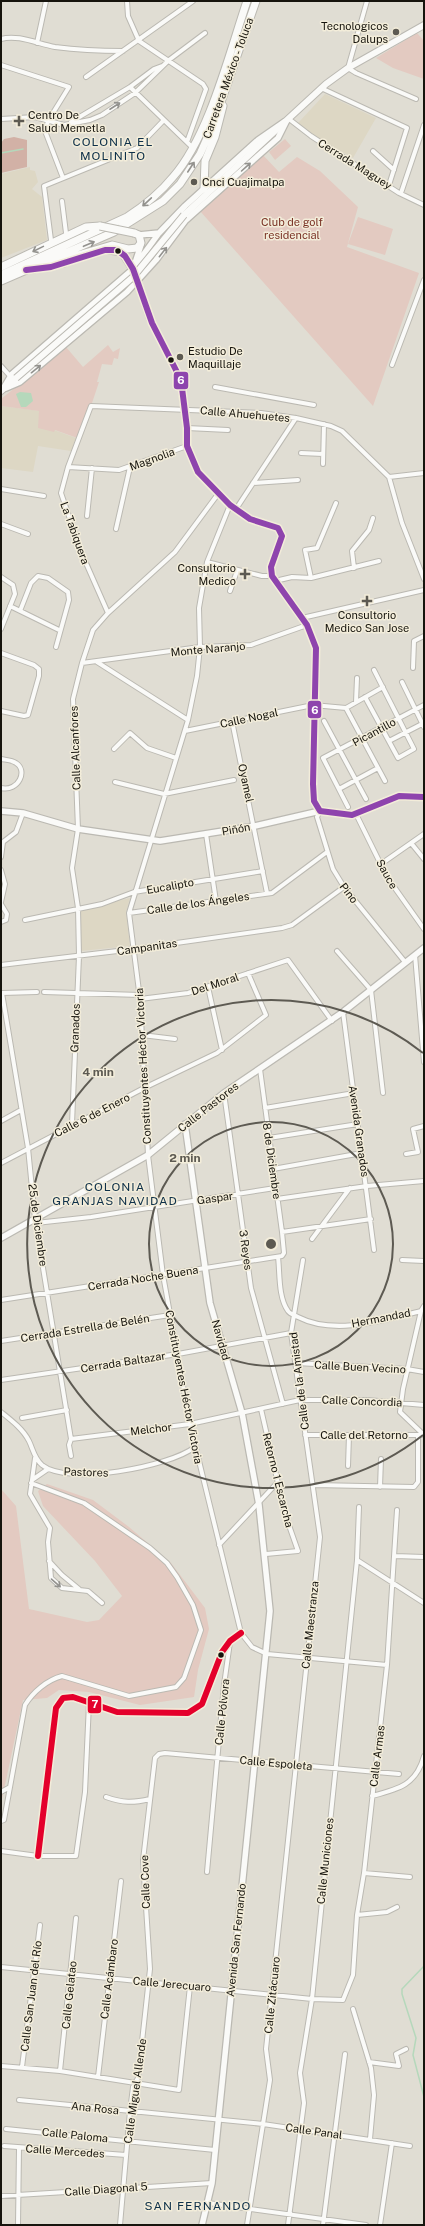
<svg xmlns="http://www.w3.org/2000/svg" width="425" height="2226" font-family="'Public Sans',sans-serif">
	<style>
		.built { fill: #ddd7c4 }
		.green { fill: #e3cac1 }
		.forest { fill: #d2b1a6 }
		.water { fill: #b5d8bb }
		.lines { fill: none; stroke-linecap: round; stroke-linejoin: round }
		.stream { stroke: #b5d8bb; stroke-width: 1.5 }
		.minor-casing { stroke: #bbb9b2; stroke-width: 6 }
		.tertiary-casing { stroke: #bbb9b2; stroke-width: 8 }
		.secondary-casing { stroke: #bbb9b2; stroke-width: 8 }
		.primary-casing { stroke: #bbb9b2; stroke-width: 9 }
		.minor { stroke: #fafaf8; stroke-width: 4 }
		.tertiary { stroke: #fafaf8; stroke-width: 5.5 }
		.secondary { stroke: #fafaf8; stroke-width: 6 }
		.primary { stroke: #fafaf8; stroke-width: 7 }
		.secondary-bridge-casing { stroke: #bbb9b2; stroke-width: 8; stroke-linecap: butt }
		.primary-bridge-casing { stroke: #bbb9b2; stroke-width: 9; stroke-linecap: butt }
		.secondary-bridge { stroke: #fafaf8; stroke-width: 6 }
		.primary-bridge { stroke: #fafaf8; stroke-width: 7 }
		.bus-1-casing { stroke: #f3edda; stroke-width: 9 }
		.bus-2-casing { stroke: #f3edda; stroke-width: 9 }
		.bus-1 { stroke: #8e44ad; stroke-width: 6 }
		.bus-2 { stroke: #e4002b; stroke-width: 6 }
		.oneway { stroke: #93928e }
		.ring { fill: none; stroke: #5d5a52; stroke-width: 2 }
		.poi-dot { fill: #5d5a52; stroke: #f3edda; stroke-width: 1.5 }
		.bus-dot { fill: #16140d; stroke: #f3edda; stroke-width: 1.5 }
		.labels { text-anchor: middle; stroke-width: 3; stroke-linejoin: round; paint-order: stroke }
		.poi-label { font-size: 11px; fill: #16140d; stroke: #f3edda; text-anchor: start }
		.street-label { font-size: 11px; fill: #16140d; stroke: #f3edda }
		.park-label { font-size: 11px; fill: #7a3225; stroke: #f3edda }
		.neighbourhood-label { font-size: 12px; letter-spacing: 1px; fill: #0e3049; stroke: #f3edda }
		.centre { fill: #5d5a52; stroke: #f3edda; stroke-width: 2 }
		.ring-label { font-size: 12px; text-anchor: middle; font-weight: bold; fill: #5d5a52; stroke: #f3edda; stroke-width: 3; stroke-linejoin: round; paint-order: stroke }
		.line-badge { stroke: #f3edda; stroke-width: 1.5 }
		.badge-label { font-size: 11px; text-anchor: middle; font-weight: bold; fill: #fff }
	</style>
	<rect width="100%" height="100%" fill="#e0ddd3"/>
	<!-- built -->
	<path class="built" d="M325 94 376 118 353 158 317 138 298 123Z
		M30 167V170L35 171 38 182 32 189 42 197 47 240 1 258V174Z
		M1 406 40 411 54 430 76 438 71 451 38 446 33 472 1 468Z
		M130 898 126 912 130 946 81 951 80 910Z"/>
	<!-- green -->
	<path class="green" d="M417 33 424 41V79L393 68 376 58Z
		M285 139 291 146 275 160 269 152Z
		M262 154 279 172 297 157 320 171 358 207 347 247 419 273 373 406 200 211Z
		M358 217 393 229 385 255 348 244Z
		M108 345 113 352 120 348 118 359 114 358 112 365 102 364 97 382H99L80 439 55 430 54 432 38 428 39 411 1 406V399L66 347 83 367Z
		M47 1484 93 1500 129 1527 171 1563 205 1608 209 1629 198 1670 194 1697 140 1705 89 1692 59 1690 47 1698 23 1700 1 1804V1489L16 1506 29 1609 87 1622 99 1620 122 1596 95 1561 43 1506 38 1491Z"/>
	<!-- forest -->
	<path class="forest" d="M14 137 27 140V167L1 173V143L4 139Z"/>
	<!-- water -->
	<path class="water" d="M20 392 31 393 33 401 26 407H21L16 394Z"/>
	<g class="lines">
		<!-- stream -->
		<path class="stream" d="M1 153 23 149
			M424 1966 402 1989V1994L416 2038 413 2055 424 2097"/>
		<!-- minor casing -->
		<g class="minor-casing">
			<path id="minor" d="M127 1 128 16 139 41 203 84 206 89 187 142
				M367 1 348 68 356 73 416 99
				M1 39C18 34 38 44 55 47 78 50 100 51 123 51
				M37 43 46 1
				M1 65 69 87 48 121 45 131 63 178
				M86 77 193 1
				M130 87 193 148
				M321 88 407 128 389 185
				M1 119 35 117 64 125 90 120 102 115 135 93 169 60 205 33
				M289 119 311 136 399 193 424 205
				M71 122 130 87 154 69 162 66
				M373 151 394 170
				M401 193 424 125
				M62 201 66 233
				M51 240 44 186 137 148 164 120
				M392 365 424 280
				M1 366 10 376
				M215 387 314 405
				M187 428 228 430
				M301 453 323 454
				M323 464 324 424
				M68 467 119 470 187 446
				M389 477 424 473
				M253 483 298 480
				M1 489 44 496
				M230 505 207 562 199 608 200 647 197 676 188 720 129 913 140 999 148 1155 163 1275 190 1424 241 1633 252 1647 267 1654 387 1665
				M236 509 296 418
				M87 516 92 468
				M1 524 28 534
				M116 529 130 467
				M207 562 262 576H272
				M354 568 352 551 369 530 373 518
				M1 577 13 585 15 594 1 629
				M311 578 305 550 317 548 336 503
				M275 581 292 577 311 578 379 561
				M230 591 237 571
				M10 606 59 630
				M20 611 31 583 38 576 48 578 68 592 69 600 56 647
				M108 613 82 554 61 493 68 467 91 406 261 413 296 418 331 426 342 431 389 477 402 523 424 579
				M302 618 424 590
				M1 653 34 665 39 669V676L28 715 24 716 1 711
				M97 662 188 720
				M82 663 200 647 251 645 307 625
				M413 668 414 641 424 636
				M402 682 424 727
				M365 697 398 758 414 749 374 670
				M356 702 357 678
				M346 708 385 781
				M232 721 267 893
				M324 721 366 799
				M185 731 313 705 346 708 383 687
				M389 741 422 724
				M114 749 130 733 147 748 176 758
				M1 759C6 760 12 760 16 763 28 770 19 792 1 788
				M115 782 164 794 234 780
				M339 789 378 768
				M348 807 323 758 424 705
				M320 811 317 817 333 869 344 887 405 962
				M356 814 387 877 424 929
				M206 834 216 901
				M411 843 424 859
				M1 857 3 842 16 832 23 813
				M381 864 424 834
				M1 870 5 884 1 902
				M1 904 7 914 6 920 1 922
				M129 913 272 893 327 852
				M25 920 102 904 134 892 263 871
				M337 951 371 990 383 1093
				M415 955 424 1062
				M1 965 134 949 282 928 292 925 344 887
				M208 987 222 1050
				M37 992 2 993 28 1148 35 1219 71 1439 69 1445 71 1456
				M44 992 140 995
				M140 999 188 993 288 960 332 1021
				M343 1012 374 1250
				M142 1035 175 1039
				M224 1093 251 1288 283 1404
				M265 1108 354 1093
				M1 1121 21 1110
				M72 1124 79 956 78 908 72 868 78 829 73 699 82 663 93 630 108 613 175 552 218 494
				M269 1138 358 1124
				M406 1154 418 1152 413 1129 424 1126
				M1 1163 144 1088 217 1053 266 1015 248 973
				M273 1169 362 1153
				M277 1199 367 1186 424 1181
				M36 1223 91 1217 275 1188
				M282 1232 371 1219
				M312 1239 350 1188
				M278 1257C280 1273 278 1297 288 1311 290 1314 294 1315 298 1317 335 1336 383 1320 421 1311
				M402 1260 424 1261
				M1 1300 282 1256 284 1253 282 1232 260 1069
				M424 1306 421 1311 403 1389 400 1412 424 1435
				M1 1341 170 1315
				M296 1363 407 1369 424 1372
				M1 1380 178 1354 291 1333
				M261 1409 285 1514 298 1551 266 1554
				M1 1412C11 1420 23 1429 29 1441 33 1449 34 1458 42 1465 68 1486 169 1467 195 1447
				M22 1418 67 1410
				M305 1435H420
				M71 1439 190 1424 300 1400H367L424 1405
				M348 1466 349 1435
				M48 1469 32 1480 30 1494 50 1528 48 1542 51 1578 62 1588 88 1591 102 1603
				M32 1480 35 1458
				M314 1485 414 1487 418 1482V1436
				M380 1487 381 1459
				M219 1545 277 1483
				M395 1556 424 1557
				M357 1560 424 1603
				M49 1561 62 1575 79 1589
				M1 1792 10 1787
				M372 1796C399 1789 416 1785 424 1756
				M106 1797C123 1803 133 1803 150 1799
				M1 1821 4 1820 25 1705C33 1692 47 1680 62 1676L129 1696 176 1687 184 1678 201 1630 193 1605 177 1577 167 1563 150 1548 84 1503 31 1483
				M1 1851 38 1856H76L85 1792 89 1703
				M38 1856 56 1708 63 1698 73 1697 117 1712 188 1713 202 1704 222 1652 230 1641 241 1633
				M207 1872 224 1685 230 1642
				M364 1873 410 1877
				M357 1915 387 1912 397 1907
				M1 1967 312 1999 343 2000 353 1975 357 1915 364 1873 387 1665 397 1510
				M353 2009 371 2068 374 2095 370 2139
				M369 2062 399 2066 396 2054 406 2049
				M1 2066 60 2071 179 2090 190 1986
				M22 2067 40 1925
				M60 2071 76 1918
				M98 2077 121 1881
				M19 2100 263 2124 410 2146
				M6 2129 215 2150
				M4 2146 126 2155
				M1 2196 212 2183
				M208 2203 366 2225
				M18 2225 19 2148
				M120 2225 130 2111 133 2087 138 2078 150 1969 143 1860 155 1758 159 1754 165 1753 399 1774
				M247 2225 270 2080 266 2049 320 1537 291 1333 303 1260
				M288 2225 304 2103 300 2073 312 1999 357 1560 359 1507
				M323 2225 345 2054
				M380 2225 392 2143"/>
		</g>
		<!-- tertiary casing -->
		<g class="tertiary-casing">
			<path id="tertiary" d="M139 235 159 233
				M135 263 141 245
				M134 271 150 319 181 380 187 428V446L198 472 230 505 250 519 278 528 282 536 271 567 272 576 307 625 316 648 313 784 314 801 320 811 352 815 399 796 424 797
				M6 388 20 382 127 292 156 260 185 221 278 138 286 122
				M3 389 12 374 133 269 159 233 185 206 258 140 284 122
				M1 811 23 813 78 829 160 841 255 826 320 811
				M185 1124 210 1303 242 1413 259 1505 270 1611 212 2183 202 2225
				M1 1238 148 1155 224 1093 343 1012 424 948"/>
		</g>
		<!-- secondary casing -->
		<g class="secondary-casing">
			<path id="secondary" d="M184 215 326 84 348 68 424 25
				M1 391 16 378"/>
		</g>
		<!-- primary casing -->
		<g class="primary-casing">
			<path id="primary" d="M204 189 205 161 215 137 223 106
				M109 250 122 252 133 269
				M58 261 112 245 128 249 137 248 141 243 139 235 134 233
				M1 267 86 227 100 226
				M33 269 64 263
				M1 275 127 217C144 206 160 193 173 177 209 136 229 54 247 1
				M1 281 114 232 163 201 180 184 200 154 213 125 256 1"/>
		</g>
		<!-- minor -->
		<use href="#minor" class="minor"/>
		<!-- tertiary -->
		<use href="#tertiary" class="tertiary"/>
		<!-- secondary -->
		<use href="#secondary" class="secondary"/>
		<!-- primary -->
		<use href="#primary" class="primary"/>
		<!-- secondary-bridge casing -->
		<g class="secondary-bridge-casing">
			<path id="secondary-bridge" d="M16 378 133 277 184 215"/>
		</g>
		<!-- primary-bridge casing -->
		<g class="primary-bridge-casing">
			<path id="primary-bridge" d="M100 226 134 233"/>
		</g>
		<!-- secondary-bridge -->
		<use href="#secondary-bridge" class="secondary-bridge"/>
		<!-- primary-bridge -->
		<use href="#primary-bridge" class="primary-bridge"/>
		<!-- bus-1 casing -->
		<g class="bus-1-casing">
			<path id="bus-1" d="M26 270 51 267 105 250H117L125 256 133 269 152 323 181 380 187 428V446L198 472 230 505 250 519 278 528 282 536 271 567 272 576 307 625 316 648 313 784 314 801 320 811 352 815 399 796 424 797"/>
		</g>
		<!-- bus-2 casing -->
		<g class="bus-2-casing">
			<path id="bus-2" d="M38 1856 56 1708 63 1698 73 1697 117 1712 188 1713 202 1704 222 1652 230 1641 241 1633"/>
		</g>
		<!-- bus-1 -->
		<use href="#bus-1" class="bus-1"/>
		<!-- bus-2 -->
		<use href="#bus-2" class="bus-2"/>
	</g>
	<!-- one-way arrows -->
	<defs><path id="oneway-shaft" d="M-6 0H5M1.5-3L5.5 0L1.5 3" fill="none" stroke-width="1.6" stroke-linecap="round" stroke-linejoin="round"/></defs>
	<g class="oneway">
		<use href="#oneway-shaft" transform="translate(115 106) rotate(-33)"/>
		<use href="#oneway-shaft" transform="translate(191 167) rotate(-57)"/>
		<use href="#oneway-shaft" transform="translate(246 167) rotate(-42)"/>
		<use href="#oneway-shaft" transform="translate(147 202) rotate(137)"/>
		<use href="#oneway-shaft" transform="translate(89 244) rotate(-23)"/>
		<use href="#oneway-shaft" transform="translate(38 249) rotate(154)"/>
		<use href="#oneway-shaft" transform="translate(163 252) rotate(-52)"/>
		<use href="#oneway-shaft" transform="translate(36 369) rotate(-39)"/>
		<use href="#oneway-shaft" transform="translate(56 1583) rotate(41)"/>
	</g>
	<!-- distance rings -->
	<g class="ring">
		<circle cx="271" cy="1244" r="122"/>
		<path d="M423 1435A244 244 0 1 1 423 1053"/>
	</g>
	<!-- markers -->
	<g class="poi-dot">
		<circle cx="396" cy="32" r="4"/>
		<path d="M17 115h4v4h4v4h-4v4h-4v-4h-4v-4h4z"/>
		<circle cx="194" cy="182" r="4"/>
		<circle cx="180" cy="357" r="4"/>
		<path d="M243 568h4v4h4v4h-4v4h-4v-4h-4v-4h4z"/>
		<path d="M365 595h4v4h4v4h-4v4h-4v-4h-4v-4h4z"/>
	</g>
	<g class="bus-dot">
		<circle cx="118" cy="251" r="3.5"/>
		<circle cx="171" cy="360" r="3.5"/>
		<circle cx="221" cy="1655" r="3.5"/>
	</g>
	<g class="labels">
		<!-- poi labels -->
		<g class="poi-label">
			<text x="388" y="30" text-anchor="end">Tecnologicos<tspan x="388" dy="13">Dalups</tspan></text>
			<text x="28" y="119">Centro De<tspan x="28" dy="13">Salud Memetla</tspan></text>
			<text x="202" y="186">Cnci Cuajimalpa</text>
			<text x="188" y="355">Estudio De<tspan x="188" dy="13">Maquillaje</tspan></text>
			<text x="236" y="572" text-anchor="end">Consultorio<tspan x="236" dy="13">Medico</tspan></text>
			<text x="367" y="619" text-anchor="middle">Consultorio<tspan x="367" dy="13">Medico San Jose</tspan></text>
		</g>
		<!-- street labels -->
		<g class="street-label">
			<text transform="translate(228 78) rotate(-70)" y="4">Carretera México - Toluca</text>
			<text transform="translate(355 164) rotate(32)" y="4">Cerrada Maguey</text>
			<text transform="translate(245 414) rotate(5)" y="4">Calle Ahuehuetes</text>
			<text transform="translate(152 459) rotate(-20)" y="4">Magnolia</text>
			<text transform="translate(75 533) rotate(70)" y="4">La Tabiquera</text>
			<text transform="translate(208 649) rotate(-5)" y="4">Monte Naranjo</text>
			<text transform="translate(249 718) rotate(-12)" y="4">Calle Nogal</text>
			<text transform="translate(374 732) rotate(-28)" y="4">Picantillo</text>
			<text transform="translate(75 748) rotate(-92)" y="4">Calle Alcanfores</text>
			<text transform="translate(246 783) rotate(78)" y="4">Oyamel</text>
			<text transform="translate(236 829) rotate(-10)" y="4">Piñón</text>
			<text transform="translate(387 874) rotate(61)" y="4">Sauce</text>
			<text transform="translate(170 886) rotate(-10)" y="4">Eucalipto</text>
			<text transform="translate(349 893) rotate(53)" y="4">Pino</text>
			<text transform="translate(198 903) rotate(-8)" y="4">Calle de los Ángeles</text>
			<text transform="translate(147 947) rotate(-8)" y="4">Campanitas</text>
			<text transform="translate(215 984) rotate(-18)" y="4">Del Moral</text>
			<text transform="translate(75 1028) rotate(-88)" y="4">Granados</text>
			<text transform="translate(143 1066) rotate(-93)" y="4">Constituyentes Héctor Victoria</text>
			<text transform="translate(208 1107) rotate(-38)" y="4">Calle Pastores</text>
			<text transform="translate(92 1115) rotate(-27)" y="4">Calle 6 de Enero</text>
			<text transform="translate(359 1131) rotate(82)" y="4">Avenida Granados</text>
			<text transform="translate(272 1161) rotate(82)" y="4">8 de Diciembre</text>
			<text transform="translate(215 1198) rotate(-8)" y="4">Gaspar</text>
			<text transform="translate(38 1225) rotate(82)" y="4">25 de Diciembre</text>
			<text transform="translate(246 1250) rotate(82)" y="4">3 Reyes</text>
			<text transform="translate(143 1278) rotate(-9)" y="4">Cerrada Noche Buena</text>
			<text transform="translate(381 1318) rotate(-11)" y="4">Hermandad</text>
			<text transform="translate(85 1328) rotate(-9)" y="4">Cerrada Estrella de Belén</text>
			<text transform="translate(221 1340) rotate(74)" y="4">Navidad</text>
			<text transform="translate(123 1362) rotate(-9)" y="4">Cerrada Baltazar</text>
			<text transform="translate(360 1367) rotate(3)" y="4">Calle Buen Vecino</text>
			<text transform="translate(299 1381) rotate(-97)" y="4">Calle de la Amistad</text>
			<text transform="translate(184 1387) rotate(79)" y="4">Constituyentes Héctor Victoria</text>
			<text transform="translate(362 1401) rotate(2)" y="4">Calle Concordia</text>
			<text transform="translate(151 1429) rotate(-7)" y="4">Melchor</text>
			<text x="364" y="1439">Calle del Retorno</text>
			<text transform="translate(86 1472) rotate(2)" y="4">Pastores</text>
			<text transform="translate(278 1480) rotate(76)" y="4">Retorno 1 Escarcha</text>
			<text transform="translate(310 1625) rotate(-84)" y="4">Calle Maestranza</text>
			<text transform="translate(222 1712) rotate(-84)" y="4">Calle Pólvora</text>
			<text transform="translate(377 1756) rotate(-83)" y="4">Calle Armas</text>
			<text transform="translate(276 1763) rotate(5)" y="4">Calle Espoleta</text>
			<text transform="translate(325 1861) rotate(-84)" y="4">Calle Municiones</text>
			<text transform="translate(145 1882) rotate(-92)" y="4">Calle Cove</text>
			<text transform="translate(236 1940) rotate(-84)" y="4">Avenida San Fernando</text>
			<text transform="translate(109 1979) rotate(-83)" y="4">Calle Acámbaro</text>
			<text transform="translate(172 1984) rotate(5)" y="4">Calle Jerecuaro</text>
			<text transform="translate(69 1995) rotate(-84)" y="4">Calle Gelatao</text>
			<text transform="translate(272 1995) rotate(-84)" y="4">Calle Zitácuaro</text>
			<text transform="translate(31 1996) rotate(-83)" y="4">Calle San Juan del Río</text>
			<text transform="translate(135 2091) rotate(-82)" y="4">Calle Miguel Allende</text>
			<text transform="translate(95 2108) rotate(6)" y="4">Ana Rosa</text>
			<text transform="translate(314 2131) rotate(8)" y="4">Calle Panal</text>
			<text transform="translate(75 2135) rotate(6)" y="4">Calle Paloma</text>
			<text transform="translate(65 2151) rotate(4)" y="4">Calle Mercedes</text>
			<text transform="translate(106 2189) rotate(-4)" y="4">Calle Diagonal 5</text>
		</g>
		<!-- park labels -->
		<g class="park-label">
			<text x="292" y="226">Club de golf<tspan x="292" dy="13">residencial</tspan></text>
		</g>
		<!-- neighbourhood labels -->
		<g class="neighbourhood-label">
			<text x="113" y="146">COLONIA EL<tspan x="113" dy="14">MOLINITO</tspan></text>
			<text x="115" y="1191">COLONIA<tspan x="115" dy="14">GRANJAS NAVIDAD</tspan></text>
			<text x="198" y="2210">SAN FERNANDO</text>
		</g>
	</g>
	<circle cx="271" cy="1244" r="6" class="centre"/>
	<g class="ring-label">
		<text x="98" y="1076">4 min</text>
		<text x="185" y="1162">2 min</text>
	</g>
	<g class="line-badge">
		<rect x="173" y="371" width="16" height="19" rx="4" fill="#8e44ad"/>
		<rect x="307" y="700" width="15" height="19" rx="4" fill="#8e44ad"/>
		<rect x="87" y="1695" width="15" height="19" rx="4" fill="#e4002b"/>
	</g>
	<g class="badge-label">
		<text x="181" y="384">6</text>
		<text x="315" y="714">6</text>
		<text x="95" y="1708">7</text>
	</g>
	<!-- border -->
	<rect width="425" height="2226" fill="none" stroke="#16140d" stroke-width="4"/>
</svg>
